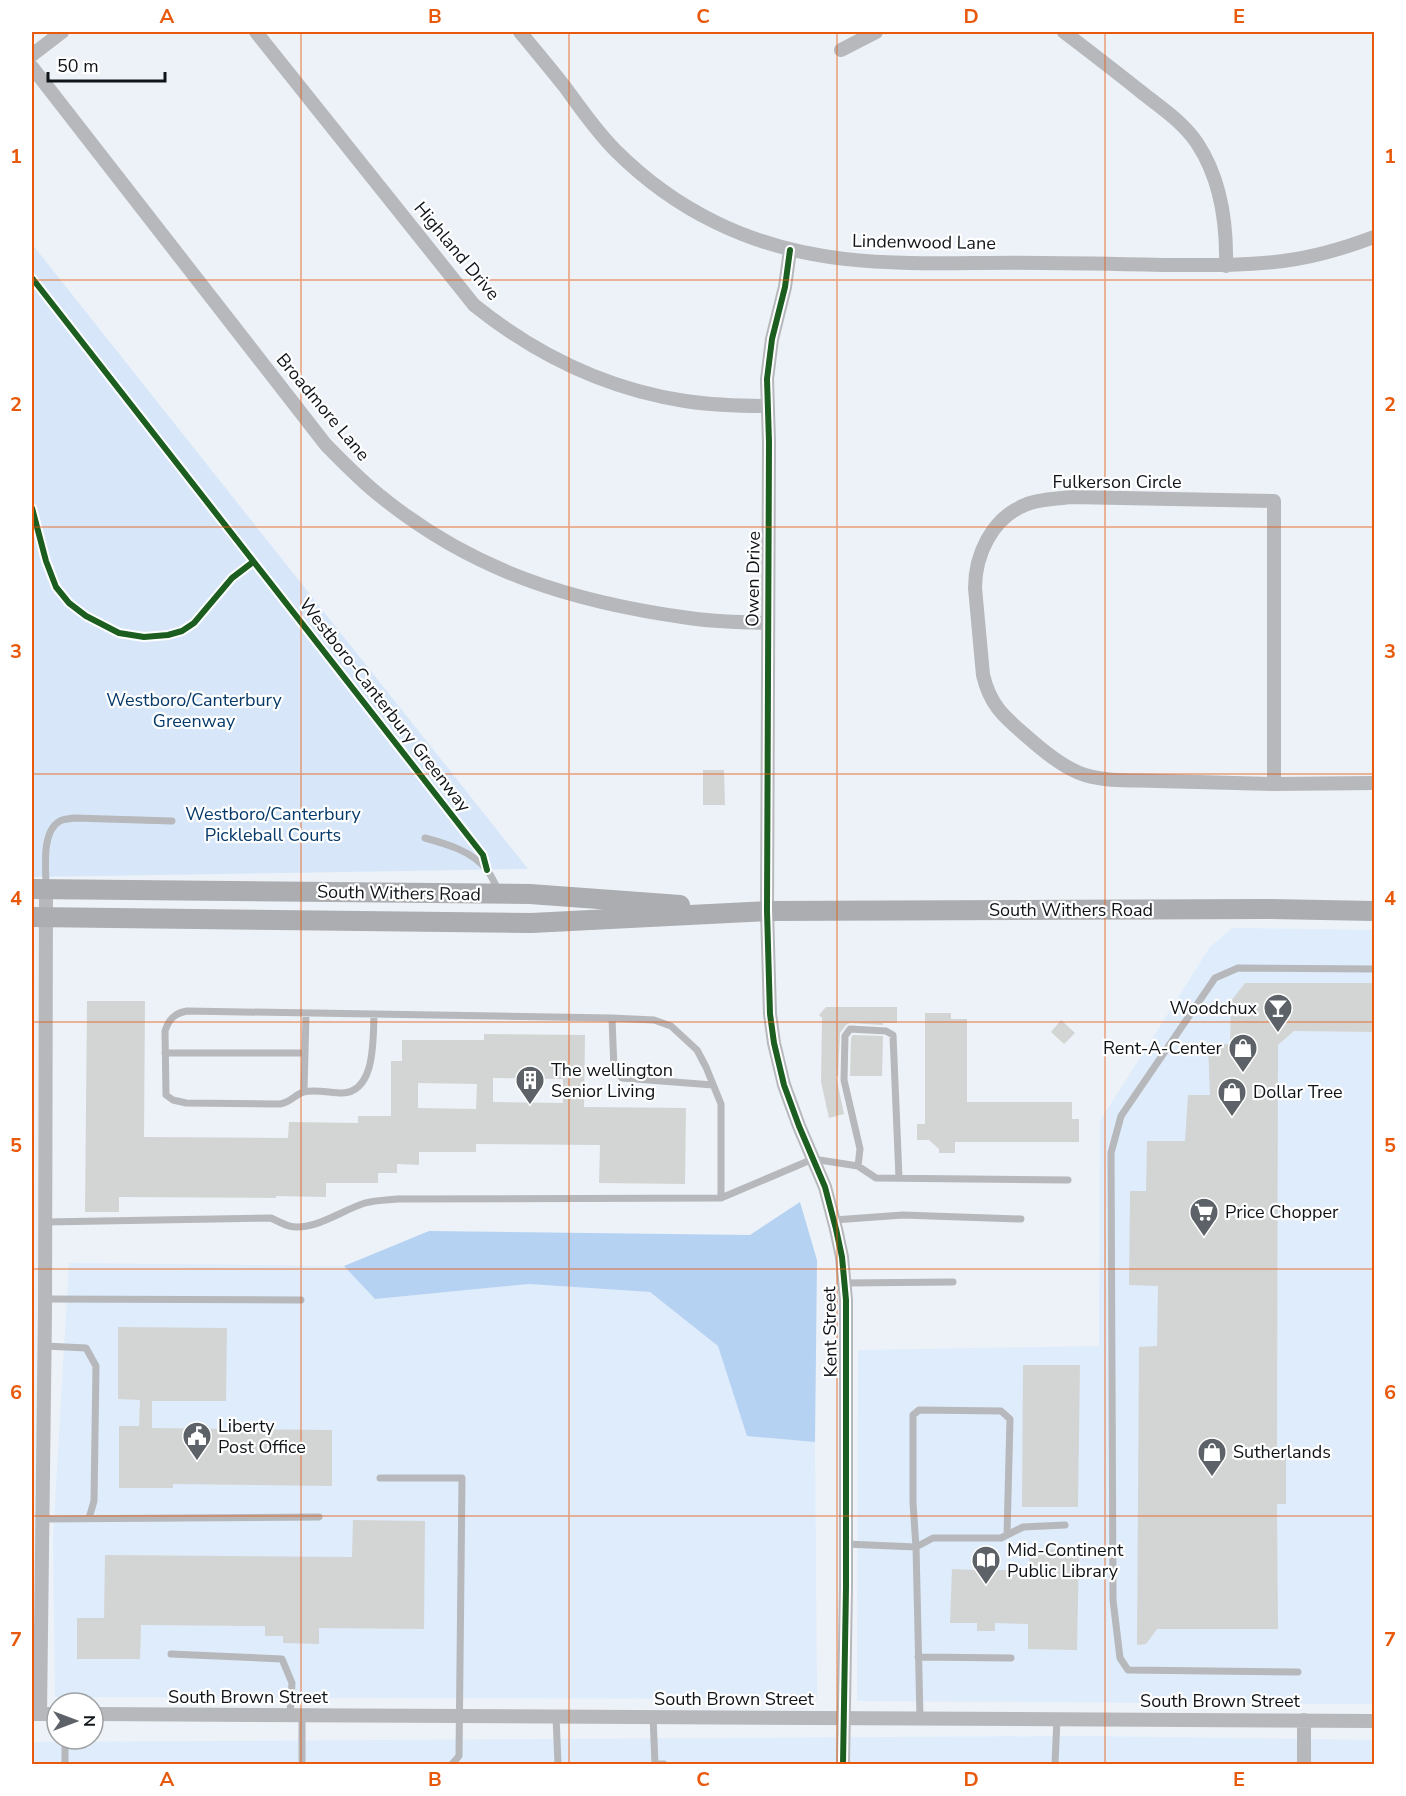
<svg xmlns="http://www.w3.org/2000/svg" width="1406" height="1796" font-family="'Nunito Sans',sans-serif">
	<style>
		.built { fill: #dfecfb }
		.green { fill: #d7e7f9 }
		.forest { fill: #b5d2f3 }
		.building { fill: #d3d5d4; fill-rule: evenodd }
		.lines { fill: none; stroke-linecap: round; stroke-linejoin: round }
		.lane { stroke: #b6b8bb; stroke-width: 7 }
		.street { stroke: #b6b8bb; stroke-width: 14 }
		.secondary { stroke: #abadb0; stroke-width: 20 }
		.cycleway-casing { stroke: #fff; stroke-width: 10 }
		.cycleway { stroke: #1b5e20; stroke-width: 6 }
		.grid { fill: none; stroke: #e8590c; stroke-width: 1.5; stroke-opacity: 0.55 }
		.labels { text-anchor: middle; stroke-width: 4.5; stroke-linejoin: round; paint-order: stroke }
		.street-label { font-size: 18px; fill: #0f1419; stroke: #fff }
		.park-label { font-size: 18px; fill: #053a6b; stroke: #fff }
		.poi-label { font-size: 18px; fill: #0f1419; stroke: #fff; text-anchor: start }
		.neatline { fill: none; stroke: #e8590c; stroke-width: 2 }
		.grid-label { font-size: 20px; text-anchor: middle; font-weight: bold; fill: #e8590c }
	</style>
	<rect width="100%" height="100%" fill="#ecf2f8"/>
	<!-- built -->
	<path class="built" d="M1232 928 1374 930V1704L857 1701 858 1350 1099 1346 1100 1121 1210 947Z
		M69 1263 344 1266 375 1299 529 1284 650 1292 718 1345 747 1435 815 1442 817 1699 55 1697 53 1537Z
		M1082 1736 1374 1740V1764H32V1742Z"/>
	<!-- green -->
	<path class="green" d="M32 244 528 869 32 877Z"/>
	<!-- forest -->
	<path class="forest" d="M800 1202 817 1260 815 1442 747 1436 718 1346 650 1292 529 1284 375 1299 344 1266 429 1231 750 1235Z"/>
	<!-- building -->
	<path class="building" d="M703 770H724L725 805H703Z
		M1245 983H1374V1032L1294 1031 1278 1045 1277 1452H1286V1504H1277L1278 1629H1157L1146 1644 1137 1645 1139 1347 1157 1346 1158 1286 1129 1285 1130 1191H1146L1147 1141H1185L1188 1095H1210L1208 1045 1230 1044 1231 1001Z
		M87 1001H145L144 1137 288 1138 289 1122 358 1123V1116H391V1061H402V1040H484V1034L585 1035 584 1107 686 1108 685 1184 599 1183 600 1145 476 1144V1152H419V1165L397 1164V1173H378V1183H326V1197L276 1196V1198L119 1197V1212H85ZM493 1078 563 1079V1103L493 1102ZM418 1083 477 1084 476 1109 418 1108Z
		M826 1007H897V1023H883V1025L850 1023 846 1025 840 1033 838 1076H836L844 1114 829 1118 821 1082 822 1018 819 1015Z
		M925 1013H951V1019H967V1102H1072V1119H1079V1142H955V1153H939V1149L929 1140H917V1124H925Z
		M1061 1020 1075 1033 1064 1044 1051 1032Z
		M853 1035 883 1036 882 1076H850L851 1038Z
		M118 1327 227 1328 226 1401H152V1428L332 1430V1486L173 1484V1488H119V1426H139L140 1400 118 1399Z
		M1023 1365H1080L1078 1507H1022Z
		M353 1520 425 1521 424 1629 319 1628V1644L283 1643V1636H265V1626L141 1625 140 1659H77V1618H104L105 1555 352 1557Z
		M1030 1549 1079 1550 1077 1650 1028 1649V1624L995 1623V1631H977V1623H950L952 1569 977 1570V1561H995V1570H1029Z"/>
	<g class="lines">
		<!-- lane -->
		<path class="lane" d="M425 838C447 844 472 851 487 870 492 876 495 885 499 891
			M46 886C46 869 41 831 60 821 63 819 70 819 74 818L172 821
			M374 1014C373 1038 376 1092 342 1093 331 1093 314 1089 304 1092 295 1094 292 1102 280 1104L186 1103 173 1100 166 1095 165 1031C169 1019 175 1013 187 1011L612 1018
			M165 1053H305
			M713 1085 622 1078 614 1069 612 1018 654 1020 671 1026 697 1050 706 1067 721 1104V1198
			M304 1091 306 1013
			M858 1166 860 1149 844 1080 845 1036 850 1029 886 1031 893 1035 899 1178
			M834 1220 903 1215 1021 1219
			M45 1222 271 1218C277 1221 283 1224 289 1226 313 1232 342 1210 365 1203 375 1200 388 1200 398 1199L721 1198 813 1159 858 1166 876 1178 1068 1180
			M844 1283 953 1282
			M45 1299 301 1300
			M45 1346 86 1348 96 1366 94 1501 89 1518
			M380 1478H462L459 1756 452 1764
			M42 1519 319 1517
			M846 1544 916 1547 913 1503V1415L919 1410 1001 1411 1010 1419 1007 1535
			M171 1654 282 1659 292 1683 290 1715
			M918 1657 1011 1658
			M1298 1672 1128 1670 1120 1658 1113 1600 1111 1153 1121 1116 1215 978 1238 968 1374 969
			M556 1716 558 1764
			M653 1716 655 1764
			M920 1718 916 1547 933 1538H1001L1023 1527 1065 1525
			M65 1739V1764
			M302 1764V1715
			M655 1764H664
			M1055 1764 1057 1718"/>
		<!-- street -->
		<path class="street" d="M256 32 474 305C535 354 607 389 685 401 712 405 739 406 767 406
			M520 32C535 50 550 68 565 87 581 109 596 131 615 150 644 179 678 204 715 222 822 275 927 261 1041 263 1082 263 1123 264 1164 265 1204 265 1243 266 1283 261 1314 257 1345 248 1374 237
			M1064 32C1089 51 1115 71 1140 91 1160 107 1182 121 1197 143 1221 179 1227 223 1226 266
			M841 50 876 32
			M32 55 62 32
			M32 67 326 445C343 462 360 480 379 495 472 571 572 602 689 618 715 622 741 622 767 623
			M790 250 785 287 772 339 767 379 769 442 767 911 770 1014 774 1043 784 1085 799 1126 825 1187 836 1229 842 1257 846 1300V1587L843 1764
			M1071 497 1274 501V784C1235 783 1197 782 1158 781 1134 780 1108 782 1085 775 1063 768 1041 749 1024 734 1002 715 990 704 983 675L975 588C975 555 992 518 1025 505 1038 499 1056 499 1071 497Z
			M1274 784 1374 783
			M32 1714H57
			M40 1714 45 1310 46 889
			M93 1714 1374 1721
			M1304 1764V1720"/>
		<!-- secondary -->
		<path class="secondary" d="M32 889 530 894 680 905
			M32 917 531 923 767 911 1267 909 1374 911"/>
		<!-- cycleway casing -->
		<g class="cycleway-casing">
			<path id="cycleway" d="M790 250 785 287 772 339 767 379 769 442 767 911 770 1014 774 1043 784 1085 799 1126 825 1187 836 1229 842 1257 846 1300V1587L843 1764
				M32 278 483 855 487 870
				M32 508 46 561 56 587 69 603 86 616 119 633 144 637 168 635 182 631 194 623 232 578 253 562"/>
		</g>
		<!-- cycleway -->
		<use href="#cycleway" class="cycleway"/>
	</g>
	<!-- grid -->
	<path class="grid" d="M301 32V1764M569 32V1764M837 32V1764M1105 32V1764M32 280H1374M32 527H1374M32 774H1374M32 1022H1374M32 1269H1374M32 1516H1374"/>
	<!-- icons -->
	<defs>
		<g id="bar-pin" transform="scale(1.5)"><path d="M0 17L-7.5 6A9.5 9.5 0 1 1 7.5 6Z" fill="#5c6267" stroke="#fff"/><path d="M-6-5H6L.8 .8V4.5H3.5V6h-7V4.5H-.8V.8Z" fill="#fff"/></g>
		<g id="shop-pin" transform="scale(1.5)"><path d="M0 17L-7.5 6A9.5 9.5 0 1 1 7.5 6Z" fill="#5c6267" stroke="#fff"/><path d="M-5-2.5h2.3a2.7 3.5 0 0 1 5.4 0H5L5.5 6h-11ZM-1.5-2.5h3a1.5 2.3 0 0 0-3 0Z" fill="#fff"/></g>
		<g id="building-pin" transform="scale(1.5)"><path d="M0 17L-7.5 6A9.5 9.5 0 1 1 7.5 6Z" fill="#5c6267" stroke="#fff"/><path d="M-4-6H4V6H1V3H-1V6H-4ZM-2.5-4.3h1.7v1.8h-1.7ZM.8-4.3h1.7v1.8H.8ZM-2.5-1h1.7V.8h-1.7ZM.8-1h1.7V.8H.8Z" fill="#fff"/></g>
		<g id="supermarket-pin" transform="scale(1.5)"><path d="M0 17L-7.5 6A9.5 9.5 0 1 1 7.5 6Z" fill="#5c6267" stroke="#fff"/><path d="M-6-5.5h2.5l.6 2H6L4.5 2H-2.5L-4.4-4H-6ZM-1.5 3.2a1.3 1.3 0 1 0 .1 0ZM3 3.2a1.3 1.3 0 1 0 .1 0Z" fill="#fff"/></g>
		<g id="civic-pin" transform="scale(1.5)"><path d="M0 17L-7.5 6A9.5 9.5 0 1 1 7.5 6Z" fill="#5c6267" stroke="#fff"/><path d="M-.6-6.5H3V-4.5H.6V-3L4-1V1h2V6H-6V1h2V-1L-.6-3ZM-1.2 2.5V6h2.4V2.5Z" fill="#fff"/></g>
		<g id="library-pin" transform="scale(1.5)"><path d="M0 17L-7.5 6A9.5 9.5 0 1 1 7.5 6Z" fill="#5c6267" stroke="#fff"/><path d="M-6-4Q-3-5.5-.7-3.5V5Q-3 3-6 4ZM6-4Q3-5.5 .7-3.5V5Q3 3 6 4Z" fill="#fff"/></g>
	</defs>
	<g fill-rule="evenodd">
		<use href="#bar-pin" x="1278" y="1008"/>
		<use href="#shop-pin" x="1243" y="1048"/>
		<use href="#building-pin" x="530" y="1080"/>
		<use href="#shop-pin" x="1232" y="1092"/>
		<use href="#supermarket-pin" x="1204" y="1212"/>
		<use href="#civic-pin" x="197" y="1436"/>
		<use href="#shop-pin" x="1212" y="1452"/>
		<use href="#library-pin" x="986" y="1560"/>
	</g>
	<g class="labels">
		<!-- street labels -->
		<g class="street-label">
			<text transform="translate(924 242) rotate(1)" y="6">Lindenwood Lane</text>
			<text transform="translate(457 251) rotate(50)" y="6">Highland Drive</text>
			<text transform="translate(323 407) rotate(50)" y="6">Broadmore Lane</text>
			<text x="1117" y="488">Fulkerson Circle</text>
			<text transform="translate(753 579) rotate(-89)" y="6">Owen Drive</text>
			<text transform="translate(385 705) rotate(52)" y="6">Westboro-Canterbury Greenway</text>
			<text transform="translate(399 893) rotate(1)" y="6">South Withers Road</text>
			<text x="1071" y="916">South Withers Road</text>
			<text transform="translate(830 1332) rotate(-91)" y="6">Kent Street</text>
			<text x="248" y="1703">South Brown Street</text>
			<text x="734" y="1705">South Brown Street</text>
			<text x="1220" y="1707">South Brown Street</text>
		</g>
		<!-- park labels -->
		<g class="park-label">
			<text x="194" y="706">Westboro/Canterbury<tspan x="194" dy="21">Greenway</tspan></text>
			<text x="273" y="820">Westboro/Canterbury<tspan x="273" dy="21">Pickleball Courts</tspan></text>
		</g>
		<!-- poi labels -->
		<g class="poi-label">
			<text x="1257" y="1014" text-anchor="end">Woodchux</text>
			<text x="1222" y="1054" text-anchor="end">Rent-A-Center</text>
			<text x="551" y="1076">The wellington<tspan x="551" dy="21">Senior Living</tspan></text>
			<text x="1253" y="1098">Dollar Tree</text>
			<text x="1225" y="1218">Price Chopper</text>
			<text x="218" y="1432">Liberty<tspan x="218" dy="21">Post Office</tspan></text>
			<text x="1233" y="1458">Sutherlands</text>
			<text x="1007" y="1556">Mid-Continent<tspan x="1007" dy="21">Public Library</tspan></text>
		</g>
	</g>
	<!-- border -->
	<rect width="1406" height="1796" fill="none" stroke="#ffffff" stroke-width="66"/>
	<!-- north arrow -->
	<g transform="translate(75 1721) rotate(90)"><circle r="28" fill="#ffffff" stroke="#9fa1a3" stroke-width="1.5"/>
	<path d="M0-4.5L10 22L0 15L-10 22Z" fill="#5c6267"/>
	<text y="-9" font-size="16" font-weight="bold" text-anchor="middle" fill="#0f1419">N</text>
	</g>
	<!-- scale -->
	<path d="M48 72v9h117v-9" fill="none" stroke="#0f1419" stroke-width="3"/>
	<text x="57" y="72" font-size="18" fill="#0f1419" stroke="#ffffff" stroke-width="4.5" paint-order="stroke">50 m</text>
	<rect x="33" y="33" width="1340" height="1730" class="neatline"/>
	<g class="grid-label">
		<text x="167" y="23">A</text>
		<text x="435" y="23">B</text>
		<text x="703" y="23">C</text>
		<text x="971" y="23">D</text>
		<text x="1239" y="23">E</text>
		<text x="16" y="163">1</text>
		<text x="1390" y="163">1</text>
		<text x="16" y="411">2</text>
		<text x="1390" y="411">2</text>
		<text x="16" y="658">3</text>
		<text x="1390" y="658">3</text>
		<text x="16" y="905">4</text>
		<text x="1390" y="905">4</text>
		<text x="16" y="1152">5</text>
		<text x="1390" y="1152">5</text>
		<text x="16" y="1399">6</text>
		<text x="1390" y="1399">6</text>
		<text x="16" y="1646">7</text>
		<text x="1390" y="1646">7</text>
		<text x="167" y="1786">A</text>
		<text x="435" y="1786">B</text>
		<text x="703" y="1786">C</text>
		<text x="971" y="1786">D</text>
		<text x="1239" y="1786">E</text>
	</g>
</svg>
